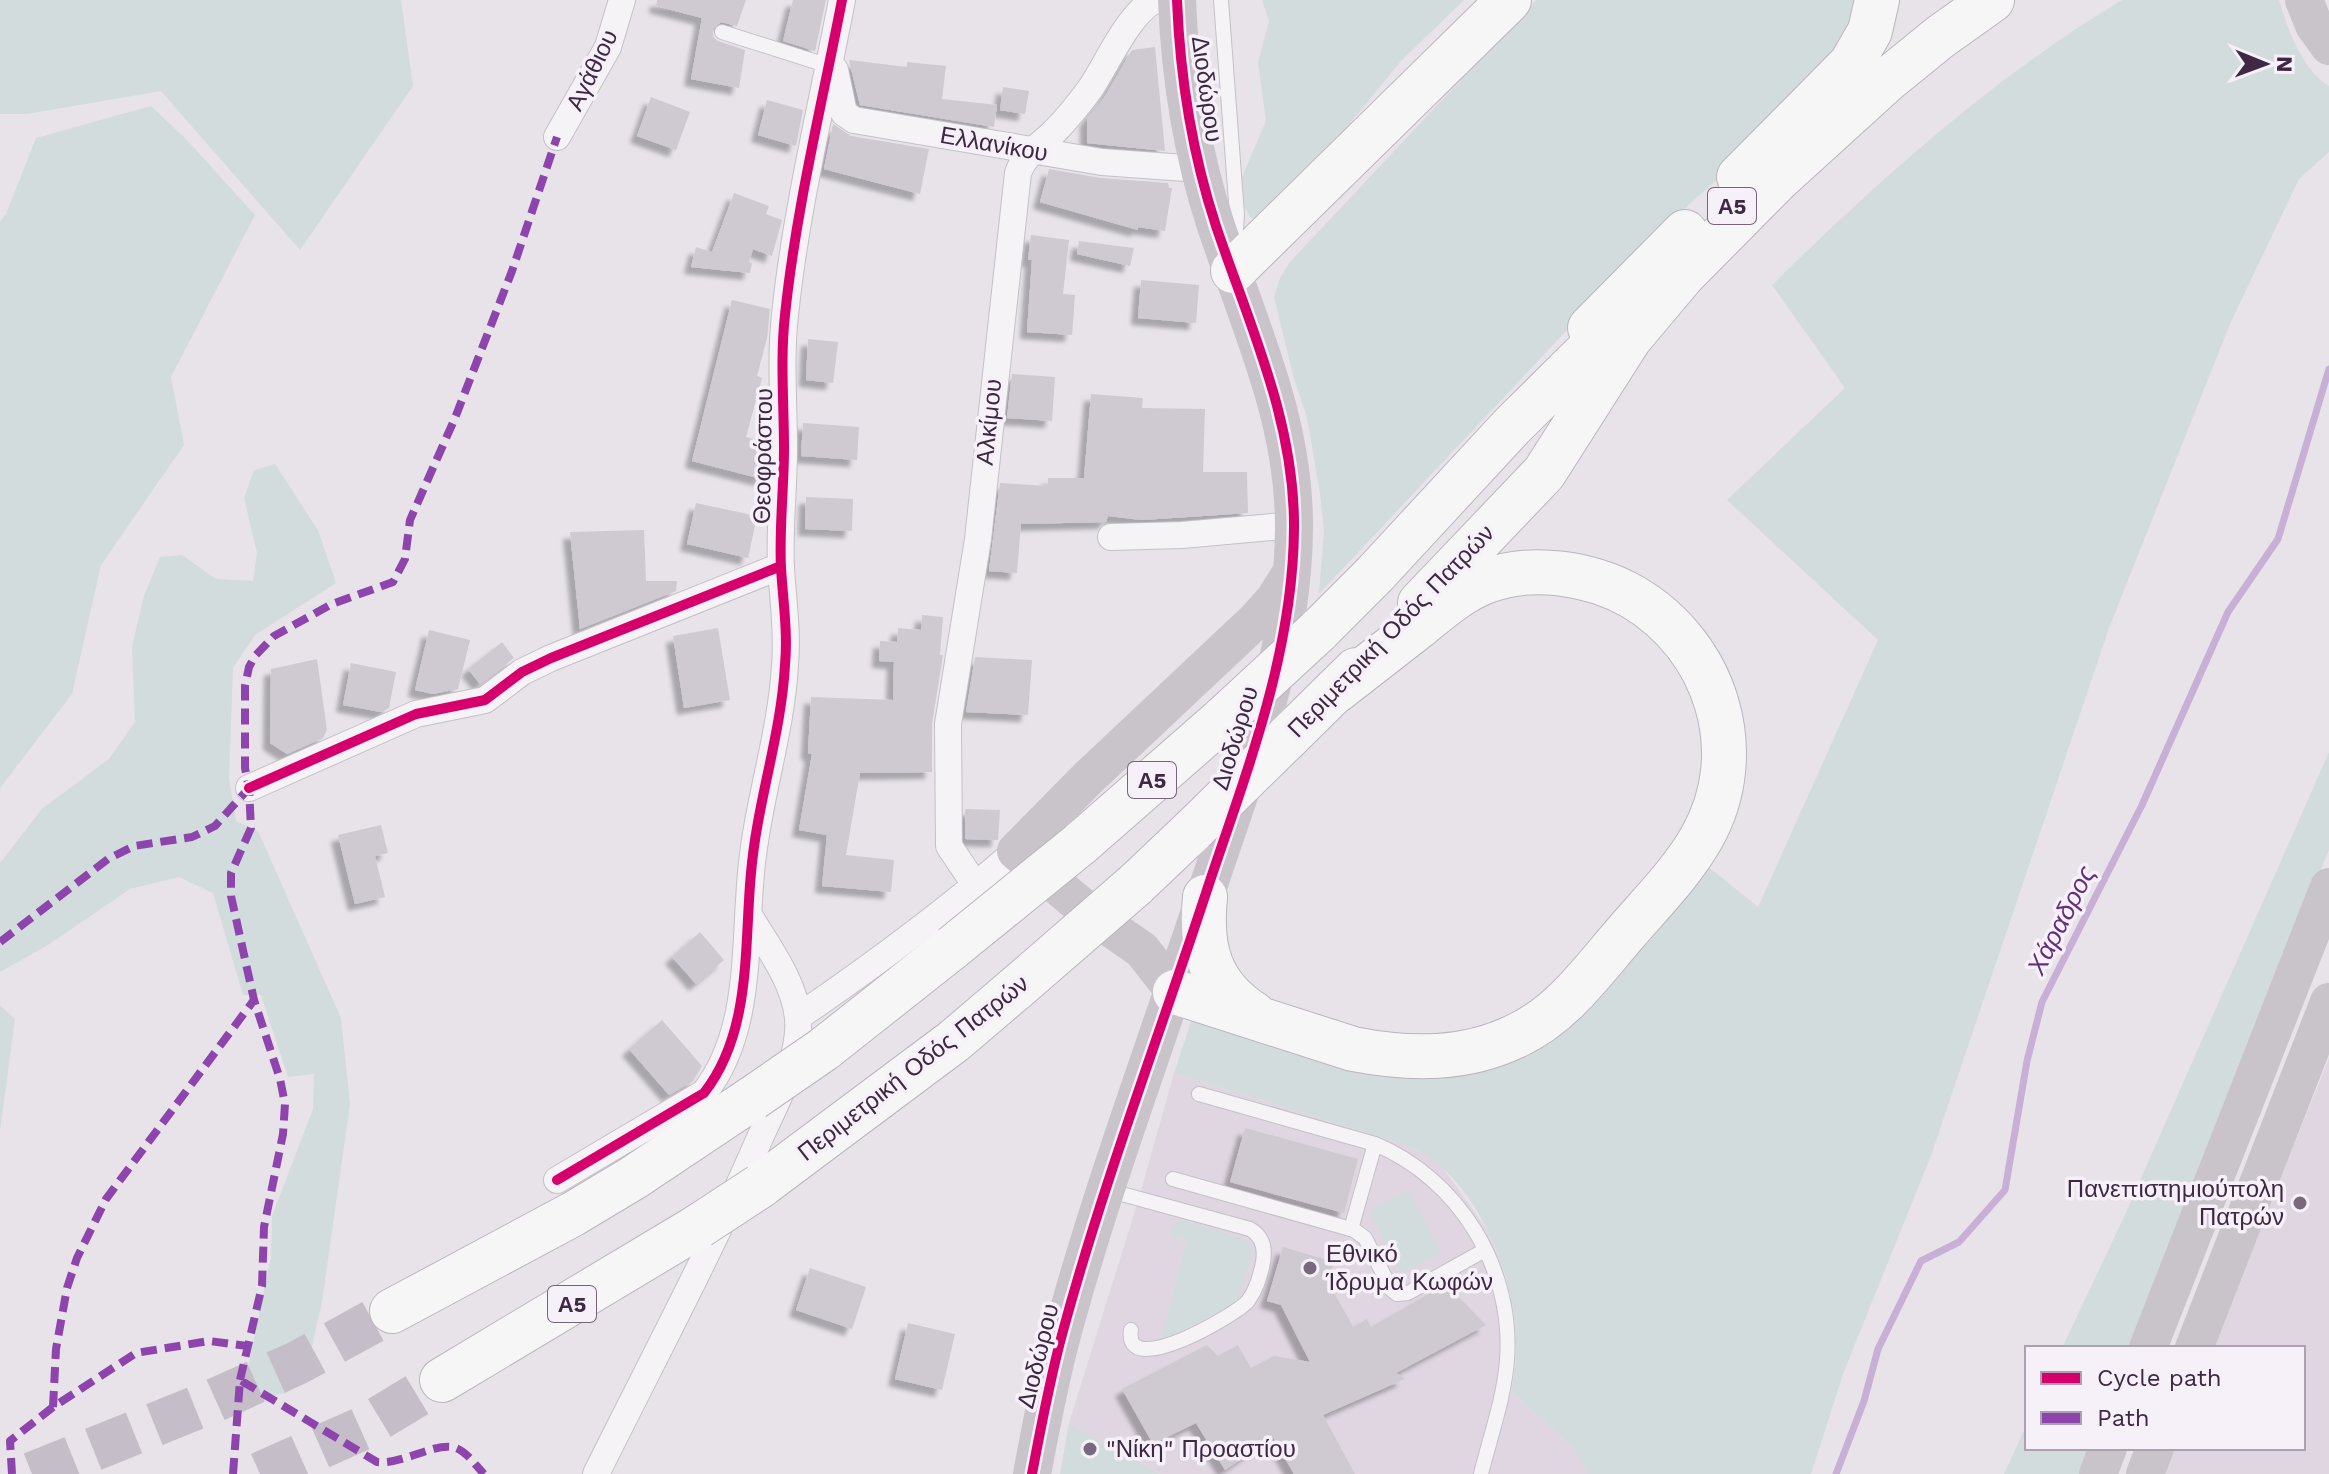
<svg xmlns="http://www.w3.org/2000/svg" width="2329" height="1474" font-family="'Work Sans',sans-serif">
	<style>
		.built { fill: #dfd6e1 }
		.green { fill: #d2dcdd }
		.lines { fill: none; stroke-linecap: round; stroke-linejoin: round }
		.stream { stroke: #c8afd6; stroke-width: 7 }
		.building { fill: #cfcad1; filter: url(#shadow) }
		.highway-tunnel { stroke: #c5bec8; stroke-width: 44; stroke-dasharray: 44 22; stroke-linecap: butt }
		.lane-casing { stroke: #c4c0c7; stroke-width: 16 }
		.street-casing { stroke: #c4c0c7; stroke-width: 28 }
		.highway-casing { stroke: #bbb5be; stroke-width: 46 }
		.lane { stroke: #f5f3f5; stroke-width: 14 }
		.street { stroke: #f5f3f5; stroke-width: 26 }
		.secondary { stroke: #c9c3ca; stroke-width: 38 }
		.highway { stroke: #f7f6f7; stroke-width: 44 }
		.highway-bridge-casing { stroke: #bbb5be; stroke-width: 46; stroke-linecap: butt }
		.highway-bridge { stroke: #f7f6f7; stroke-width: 44 }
		.quiet { stroke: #8e44ad; stroke-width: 8; stroke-dasharray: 16 8; stroke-linecap: butt }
		.cycleway-casing { stroke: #f6f1f8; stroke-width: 15 }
		.cycleway { stroke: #d6006c; stroke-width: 10 }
		.poi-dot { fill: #79697e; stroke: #f6f1f8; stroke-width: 3 }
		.labels { text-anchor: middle; stroke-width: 7; stroke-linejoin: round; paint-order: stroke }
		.shield { fill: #f6f1f8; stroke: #75647a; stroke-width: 2 }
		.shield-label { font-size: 22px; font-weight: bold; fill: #3e2844 }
		.street-label { font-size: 24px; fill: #3e2844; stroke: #f6f1f8 }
		.poi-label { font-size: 24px; fill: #3e2844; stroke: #f6f1f8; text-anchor: start }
		.water-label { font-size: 26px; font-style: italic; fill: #642e7c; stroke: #f6f1f8 }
	</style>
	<defs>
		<filter id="shadow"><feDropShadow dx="-7" dy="7" stdDeviation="2" flood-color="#0004"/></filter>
	</defs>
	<rect width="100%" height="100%" fill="#e7e3e9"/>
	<!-- built -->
	<path class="built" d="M2329 1058V1474H2162L2172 1448H2303V1348H2212Z
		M1174 1073 1405 1145 1429 1156 1443 1168 1488 1231 1501 1262 1511 1301 1516 1343 1511 1391 1573 1448 1588 1474H1160L1069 1423 1139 1198Z"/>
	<!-- green -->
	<path class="green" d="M0 0H401L413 86 300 250 161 91 27 114H0Z
		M1262 0H1464L1402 60 1319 161 1259 220 1250 217 1244 206 1242 177 1266 121 1258 62 1269 21Z
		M1536 0H1862L1856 20 1788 115 1661 230 1319 594 1324 530 1320 494 1307 417 1294 379 1274 297 1280 278 1289 263Z
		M2122 0H2279C2287 28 2303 71 2329 86V152L2299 179 2230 324 2109 628 1932 1153 1843 1374 1811 1474H1588L1573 1448 1511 1391C1514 1375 1517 1358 1516 1341 1514 1278 1484 1199 1432 1159 1424 1153 1414 1149 1405 1145L1174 1073 1192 1019 1445 1075 1705 864 1758 907 1878 640 1727 500 1845 388 1772 285C1880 179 1992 78 2122 0Z
		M151 106 186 139 255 215 171 377 184 445 101 565 72 694 0 788V222L6 214 36 138Z
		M275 464 318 530 336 583 255 635 233 668 229 779 236 821 258 831 341 1018 350 1104 322 1302 304 1381 286 1393 252 1400 246 1377 271 1257 272 1216 313 1109 314 1074 288 1077 261 995H243L213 893 179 877 130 889 48 945 0 972V863L42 809 109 759 135 722 132 646 144 596 160 557 182 555 216 579 253 581 257 553 244 498 254 470Z
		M2329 752V850L2246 1052 2130 1348H2062L2123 1219Z
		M0 1005 15 1019 0 1131Z
		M1408 1190 1441 1253 1401 1273 1369 1211Z
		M1178 1219 1245 1240 1250 1245 1253 1253 1238 1301 1161 1342 1187 1240 1172 1236V1228Z
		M1069 1423 1160 1474H1060Z
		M2027 1424V1448H2091L2081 1474H2004Z"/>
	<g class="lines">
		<!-- stream -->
		<path class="stream" d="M1836 1474 1864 1401 1878 1349 1921 1261 1959 1242 2005 1190 2027 1061 2042 1002 2142 805 2228 612 2278 539 2329 369"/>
	</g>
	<!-- building -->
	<path class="building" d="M657 0H746L737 26 721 22 712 30 714 38 718 41 745 50 739 88 691 79 702 18 656 6Z
		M793 0H826L815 51 783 41Z
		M1155 47 1165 151 1087 143V119L1104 98 1132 50Z
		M849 60 907 67V62L946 66 942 99 997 105 994 127 860 105Z
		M1003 87 1029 91 1025 114 1000 110Z
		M651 97 690 112 676 150 637 136Z
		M767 100 803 110 796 146 758 135Z
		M833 124 851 136 929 149 920 194 824 169Z
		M1049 169 1101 178 1168 183 1169 188H1172L1165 231 1138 227V230L1040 202Z
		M734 193 769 206 766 214 782 220 772 256 753 249 749 262 752 263 750 273 691 267 696 247 712 252Z
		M1031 235 1069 240 1063 294 1075 295 1072 335 1027 332 1032 260H1028Z
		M1079 241 1134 248 1130 266 1077 254Z
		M1141 280 1199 285 1196 323 1138 318Z
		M732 300 770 309 767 338 757 376 762 378 746 437 768 443V456L762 479 692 461Z
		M808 339 838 342 833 383 806 380Z
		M1012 374 1055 377 1052 421 1007 418Z
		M1091 394 1143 398 1142 408 1205 409 1203 472H1247L1248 513 1142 520 1108 516 1106 522 1021 524 1017 573 989 571 1000 483 1048 486V478H1084Z
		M803 423 859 427 857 460 801 456Z
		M806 497 853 499 852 531 805 529Z
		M696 503 757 516 748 558 687 544Z
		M644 530 646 581H677L676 591 580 629 570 532Z
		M922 615 943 617 940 655H943L932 724V772L860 773 846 855 894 860 891 892 822 886 827 835 799 830 812 754 808 753 811 697 893 700 894 662 879 661 880 641 897 642 898 628 921 630Z
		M718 628 730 700 684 708 673 636Z
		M429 630 470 640 458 689 433 694 415 690Z
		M502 642 514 658 480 684 468 669Z
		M975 657 1032 660 1028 715 966 712Z
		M317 659 327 730 323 738 287 754 270 743 271 669Z
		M351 663 396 672 389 708 381 712 343 705Z
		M965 809 1000 810 998 840 965 839Z
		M381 825 388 853 375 856 385 897 355 904 338 835Z
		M700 932 724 960 696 984 672 957Z
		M662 1020 702 1066 693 1081 669 1095 629 1049Z
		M1245 1128 1358 1159 1344 1213 1230 1182Z
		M1283 1247 1334 1262 1328 1281 1353 1327 1367 1319 1371 1327 1446 1284 1486 1325 1396 1373 1405 1379 1323 1415 1355 1474H1294L1273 1437 1225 1470 1196 1423 1153 1444 1122 1389 1207 1345 1218 1356 1238 1345 1251 1368 1274 1356 1310 1362 1281 1305 1267 1301Z
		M810 1268 866 1287 852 1329 796 1310Z
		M908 1323 955 1334 942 1390 895 1379Z"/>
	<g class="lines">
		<!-- highway-tunnel -->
		<path class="highway-tunnel" d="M32 1474 213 1401 297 1363 392 1311
			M260 1474 361 1429 442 1380"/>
		<!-- lane casing -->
		<g class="lane-casing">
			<path id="lane" d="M1221 0 1237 215 1235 243
				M722 32 829 66
				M1199 1094 1375 1144C1459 1179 1514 1269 1507 1360 1504 1399 1490 1437 1481 1474
				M1173 1179 1354 1230 1365 1238 1391 1289 1397 1294 1408 1293 1485 1250
				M1107 1190 1250 1229C1264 1237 1266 1251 1262 1267 1259 1279 1256 1290 1248 1301 1236 1315 1123 1381 1131 1330
				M1351 1229 1375 1144"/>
		</g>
		<!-- street casing -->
		<g class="street-casing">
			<path id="street" d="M835 70 844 113 854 120 1102 162 1199 169
				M557 137 608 47 622 0
				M1111 537 1182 535 1294 525
				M249 788 416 714 485 700 522 672 551 658 781 566
				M976 886 949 846 948 724 978 539 1018 173C1025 153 1040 146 1054 132 1067 119 1079 104 1090 89 1106 66 1130 10 1156 0
				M798 1017C874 965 947 911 1016 851
				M557 1180 704 1093C752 1032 744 946 751 873 757 802 781 736 785 665 788 632 783 601 781 568 779 528 784 488 784 448 784 404 780 359 785 315 796 209 822 104 842 0
				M596 1474C651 1363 710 1253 759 1140 775 1103 801 1060 798 1019 795 982 767 946 749 915"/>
		</g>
		<!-- highway casing -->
		<g class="highway-casing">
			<path id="highway" d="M1739 177 1851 64 1870 31 1877 0
				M1233 271 1509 0
				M1590 328 1685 232
				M1420 603 1544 473 1630 338 1683 275 1776 181 1886 81 1940 37 1992 0
				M1318 631 1375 574 1512 426 1623 316
				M1287 738 1356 670
				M1080 844 1225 717
				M1135 885 1193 830
				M1205 897C1200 948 1209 985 1254 1014
				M1175 992 1353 1049C1410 1060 1466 1061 1518 1035 1562 1014 1592 972 1623 936 1650 904 1681 874 1702 837 1750 752 1716 646 1633 597 1591 573 1532 564 1487 581 1460 591 1438 611 1417 628 1390 649 1363 670 1336 691
				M824 1049 953 947
				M760 1186 954 1041 1015 989
				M392 1311 573 1214 633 1178 753 1098
				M442 1380 699 1226"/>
		</g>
		<!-- lane -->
		<use href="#lane" class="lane"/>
		<!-- street -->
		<use href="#street" class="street"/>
		<!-- secondary -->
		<path class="secondary" d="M2304 0 2314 25 2329 46
			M1175 992 1142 950 1093 916 1016 851 1087 779 1256 620 1274 600 1291 573
			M2148 1348 2329 887
			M2194 1348 2329 1002
			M1032 1474C1041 1426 1050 1378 1063 1331 1103 1184 1158 1039 1206 893 1245 775 1293 656 1294 529 1295 421 1250 327 1216 226 1192 153 1180 77 1177 0
			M2098 1474 2108 1448
			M2145 1474 2155 1448"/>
		<!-- highway -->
		<use href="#highway" class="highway"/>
		<!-- highway-bridge casing -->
		<g class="highway-bridge-casing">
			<path id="highway-bridge" d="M1225 717 1318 631
				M1193 830 1287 738
				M953 947 1080 844
				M1015 989 1135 885
				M753 1098 824 1049
				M699 1226 760 1186"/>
		</g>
		<!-- highway-bridge -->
		<use href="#highway-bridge" class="highway-bridge"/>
		<!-- quiet -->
		<path class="quiet" d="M0 942 108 859 134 846 192 837 215 826 249 788
			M240 1380 262 1286 264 1227 283 1134 285 1104 280 1079 254 1000 231 896V873L251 828 249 788 245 768V686L249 667 255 656 274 636 332 604 393 582 405 559 410 520 455 418 512 271 557 137
			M53 1407 56 1349 67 1288 77 1258 106 1199 254 1000
			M12 1474 10 1441 53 1407 136 1353 209 1341 247 1346
			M233 1474 240 1380 377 1462C403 1465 436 1441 456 1448 467 1452 476 1466 484 1474"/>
		<!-- cycleway casing -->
		<g class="cycleway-casing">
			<path id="cycleway" d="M249 788 416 714 485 700 522 672 551 658 781 566
				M557 1180 704 1093C752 1032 744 946 751 873 757 802 781 736 785 665 788 632 783 601 781 568 779 528 784 488 784 448 784 404 780 359 785 315 796 209 822 104 842 0
				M1032 1474C1041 1426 1050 1378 1063 1331 1103 1184 1158 1039 1206 893 1245 775 1293 656 1294 529 1295 421 1250 327 1216 226 1192 153 1180 77 1177 0"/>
		</g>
		<!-- cycleway -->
		<use href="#cycleway" class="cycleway"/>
	</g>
	<!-- markers -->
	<g class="poi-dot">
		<circle cx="2300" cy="1203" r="8"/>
		<circle cx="1310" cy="1268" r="8"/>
		<circle cx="1090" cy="1449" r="8"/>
	</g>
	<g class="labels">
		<!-- shield labels -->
		<g class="shield">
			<rect x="1708" y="188" width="48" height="36" rx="6"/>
			<rect x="1128" y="762" width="48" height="36" rx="6"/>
			<rect x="548" y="1286" width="48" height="36" rx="6"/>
		</g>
		<g class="shield-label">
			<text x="1732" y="214">Α5</text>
			<text x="1152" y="788">Α5</text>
			<text x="572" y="1312">Α5</text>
		</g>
		<!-- street labels -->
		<g class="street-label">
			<text transform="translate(592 70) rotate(-64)" y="8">Αγάθιου</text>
			<text transform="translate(1207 89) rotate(82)" y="8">Διοδώρου</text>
			<text transform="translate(994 144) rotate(10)" y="8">Ελλανίκου</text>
			<text transform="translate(989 422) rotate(-84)" y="8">Αλκίμου</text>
			<text transform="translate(763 456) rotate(-89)" y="8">Θεοφράστου</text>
			<text transform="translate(1391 631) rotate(-46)" y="8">Περιμετρική Οδός Πατρών</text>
			<text transform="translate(1235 738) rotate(-73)" y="8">Διοδώρου</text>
			<text transform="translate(913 1068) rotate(-38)" y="8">Περιμετρική Οδός Πατρών</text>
			<text transform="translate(1038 1356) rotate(-76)" y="8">Διοδώρου</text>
		</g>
		<!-- poi labels -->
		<g class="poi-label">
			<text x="2284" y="1197" text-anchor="end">Πανεπιστημιούπολη<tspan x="2284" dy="28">Πατρών</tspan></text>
			<text x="1326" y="1262">Εθνικό<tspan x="1326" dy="28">Ίδρυμα Κωφών</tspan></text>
			<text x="1106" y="1457">"Νίκη" Προαστίου</text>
		</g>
		<!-- water labels -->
		<g class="water-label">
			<text transform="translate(2061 920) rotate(-63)" y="9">Χάραδρος</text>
		</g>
	</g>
	<!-- legend -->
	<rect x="2025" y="1346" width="280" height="104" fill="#f6f1f8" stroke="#aca1b0" stroke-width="2"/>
	<rect x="2041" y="1372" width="40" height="12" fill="#d6006c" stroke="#aca1b0" stroke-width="2"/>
	<text x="2097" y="1386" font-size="24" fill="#3e2844">Cycle path</text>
	<rect x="2041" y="1412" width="40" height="12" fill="#8e44ad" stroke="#aca1b0" stroke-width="2"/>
	<text x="2097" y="1426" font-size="24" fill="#3e2844">Path</text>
	<!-- north arrow -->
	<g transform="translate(2265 64) rotate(91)" stroke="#f6f1f8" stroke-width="6" paint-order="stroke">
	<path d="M0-6L14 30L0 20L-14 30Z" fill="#3e2844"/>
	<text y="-12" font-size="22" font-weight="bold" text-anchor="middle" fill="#3e2844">N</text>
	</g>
</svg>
